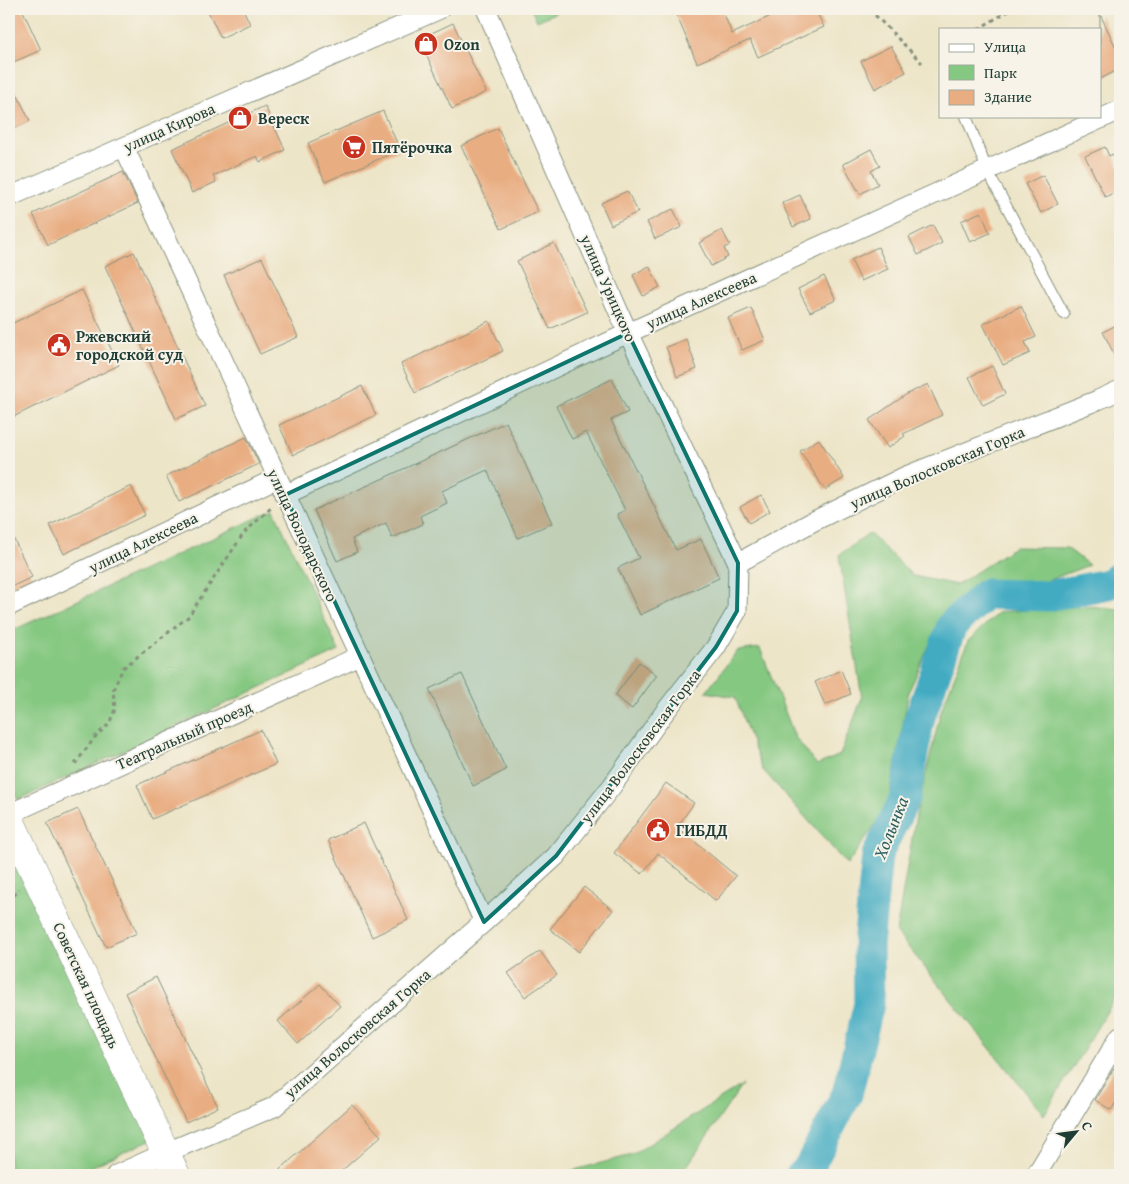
<svg xmlns="http://www.w3.org/2000/svg" width="1129" height="1184" font-family="'Gentium Book Plus',serif">
	<style>
		.green { fill: #85c881; stroke: #52825a }
		.lines { fill: none; stroke-linecap: round; stroke-linejoin: round }
		.river { stroke: #43abc2; stroke-width: 31 }
		.building { fill: #e9ad82 }
		.lane-casing { stroke: #86917e; stroke-width: 12 }
		.street-casing { stroke: #86917e; stroke-width: 21 }
		.secondary-casing { stroke: #86917e; stroke-width: 29 }
		.path { stroke: #86917e; stroke-width: 3; stroke-dasharray: 4 4; stroke-linecap: butt }
		.lane { stroke: #fff; stroke-width: 10 }
		.street { stroke: #fff; stroke-width: 19 }
		.secondary { stroke: #fff; stroke-width: 28 }
		.marked { fill: #0f766e; fill-opacity: 0.2; stroke: #0f766e; stroke-width: 4; stroke-linejoin: round }
		.labels { text-anchor: middle; stroke-width: 4; stroke-linejoin: round; paint-order: stroke }
		.poi-label { font-size: 16px; font-weight: bold; fill: #1f3d34; stroke: #f7f3e8; text-anchor: start }
		.street-label { font-size: 16px; fill: #1f3d34; stroke: #f7f3e8 }
		.water-label { font-size: 18px; font-style: italic; fill: #2a5e5f; stroke: #f7f3e8 }
	</style>
	<rect width="100%" height="100%" fill="#f7f3e8"/>
	<filter id="ink" filterUnits="userSpaceOnUse"><feTurbulence type="fractalNoise" baseFrequency=".02" numOctaves="2"/><feDisplacementMap in="SourceGraphic" scale="10" xChannelSelector="R" yChannelSelector="G"/><feConvolveMatrix kernelMatrix="1 2 1 2 8 2 1 2 1" color-interpolation-filters="sRGB"/></filter>
	<filter id="wash" filterUnits="userSpaceOnUse"><feTurbulence type="fractalNoise" baseFrequency=".0096" numOctaves="4" result="noise"/><feDisplacementMap in="SourceGraphic" scale="20" xChannelSelector="R" yChannelSelector="G"/><feGaussianBlur stdDeviation="1.12" result="paint"/><feColorMatrix in="noise" values="0 0 0 0 0 0 0 0 0 0 0 0 0 0 0 0 0 1.4 0 .05"/><feComposite in="paint" operator="in"/></filter>
	<g filter="url(#wash)">
		<rect width="100%" height="100%" fill="#ede5c8"/>
		<!-- green -->
		<path class="green" d="M531 9H564L537 21Z
			M274 510 339 651 18 800 9 779V632Z
			M869 533 913 576 957 585 1014 547 1067 548 1089 565 1036 585 975 587 936 630 909 691 888 806 847 865 823 837 762 769 735 697 706 692 737 651 760 648 795 737 817 765 840 755 862 698 839 555Z
			M1087 606 1120 609V990L1044 1115 896 932 916 815 941 711 968 641 999 612Z
			M9 847 152 1139 73 1175H9Z
			M742 1085 681 1175H555L632 1155Z"/>
		<g class="lines">
			<!-- river -->
			<path class="river" d="M801 1175 809 1167 847 1094 869 1004 868 946 877 855 905 798 919 720 952 625 986 594 1048 596 1108 584 1120 577"/>
		</g>
		<g id="blocks">
			<!-- building -->
			<path class="building" d="M9 9H22L41 50 9 64Z
				M207 9H243L250 24 221 38Z
				M674 9H722L732 34 786 9H815L824 27 758 57 750 40 697 63Z
				M1100 14 1120 56V69L1100 79Z
				M453 23 486 92 452 109 419 39Z
				M891 46 906 72 875 89 861 61Z
				M9 77 30 121 9 131Z
				M265 106 285 150 260 162 257 156 213 176 216 182 192 193 172 149Z
				M383 111 400 150 325 182 308 143Z
				M498 128 538 212 501 229 461 146Z
				M1105 147 1109 156 1113 154 1120 168V190L1105 197 1085 156Z
				M871 149 880 166 871 171 878 184 860 194 843 164Z
				M123 172 138 203 48 245 33 214Z
				M1043 175 1058 204 1041 213 1025 184Z
				M627 191 638 212 611 225 601 203Z
				M800 195 811 219 793 227 782 203Z
				M673 209 682 227 655 239 647 222Z
				M981 212 990 233 970 242 961 221Z
				M933 225 942 243 918 255 909 237Z
				M722 230 730 245 724 248 728 257 711 266 699 243Z
				M554 243 587 312 550 329 517 261Z
				M878 247 888 269 861 281 851 260Z
				M134 252 205 406 176 419 105 266Z
				M262 258 298 337 260 354 224 275Z
				M649 266 660 287 643 296 633 275Z
				M824 276 836 300 810 312 798 289Z
				M82 290 119 365 9 419V325Z
				M1021 306 1036 337 1025 342 1030 353 1003 365 983 324Z
				M751 308 765 340 742 350 728 318Z
				M489 321 503 351 415 393 401 364Z
				M1120 323V366L1103 332Z
				M686 339 697 369 677 377 666 347Z
				M992 366 1005 394 983 405 969 377Z
				M612 379 628 412 611 420 676 550 701 539 719 578 640 615 618 568 639 558 617 514 625 510 586 432 572 439 556 406Z
				M928 384 942 415 903 434 905 436 888 448 869 420 907 394Z
				M362 386 376 415 293 455 279 425Z
				M506 422 552 523 518 538 487 470 442 491 447 503 420 516 423 524 392 538 386 523 352 539 357 552 337 561 314 510Z
				M246 437 259 464 179 502 166 476Z
				M819 439 844 478 825 490 800 451Z
				M131 486 145 515 64 554 50 525Z
				M761 495 770 511 749 523 740 507Z
				M9 529 32 577 9 588Z
				M639 662 657 675 632 709 615 696Z
				M841 670 851 694 825 705 815 682Z
				M462 674 506 770 473 786 429 689Z
				M261 730 276 764 152 819 137 785Z
				M666 783 694 803 677 827 736 876 716 901 658 853 642 874 614 853Z
				M78 809 137 933 106 947 47 823Z
				M364 823 408 920 372 937 328 840Z
				M584 887 613 910 579 952 550 929Z
				M540 951 557 975 525 997 508 973Z
				M156 977 218 1107 186 1122 125 993Z
				M320 984 340 1006 298 1044 278 1021Z
				M1114 1068 1120 1072V1096L1111 1110 1095 1100Z
				M352 1105 381 1136 337 1175H274Z"/>
		</g>
	</g>
	<g filter="url(#ink)">
		<use href="#blocks" fill-opacity="0" stroke="#86917e" stroke-width="1"/>
		<g class="lines">
			<!-- lane casing -->
			<g class="lane-casing">
				<path id="lane" d="M966 116 987 170 1064 314"/>
			</g>
			<!-- street casing -->
			<g class="street-casing">
				<path id="street" d="M124 147 484 922
					M9 197 440 9
					M285 495 628 333 1120 110
					M738 563 812 522 906 476 1098 400 1120 390
					M9 606 277 478
					M9 814 360 656
					M116 1175 165 1153 274 1107 484 922 556 856 612 786 664 713 716 647 737 611 738 563 628 333 486 9
					M1036 1175 1120 1036"/>
			</g>
			<!-- secondary casing -->
			<g class="secondary-casing">
				<path id="secondary" d="M9 818 176 1175"/>
			</g>
			<!-- path -->
			<path class="path" d="M870 9 872 12 922 63
				M978 29 1012 9
				M75 764 96 736 109 724 115 709 113 690 123 668 188 617 244 533 272 507
				M9 902 19 889"/>
			<!-- lane -->
			<use href="#lane" class="lane"/>
			<!-- street -->
			<use href="#street" class="street"/>
			<!-- secondary -->
			<use href="#secondary" class="secondary"/>
		</g>
	</g>
	<!-- marked area -->
	<path class="marked" d="M628 333 738 563 737 611 716 647 556 856 484 922 285 495Z"/>
	<!-- icons -->
	<defs>
		<g id="shop-disc" transform="scale(1.25)"><circle r="9.5" fill="#c8321e" stroke="#f7f3e8"/><path d="M-5-2.5h2.3a2.7 3.5 0 0 1 5.4 0H5L5.5 6h-11ZM-1.5-2.5h3a1.5 2.3 0 0 0-3 0Z" fill="#fff"/></g>
		<g id="supermarket-disc" transform="scale(1.25)"><circle r="9.5" fill="#c8321e" stroke="#f7f3e8"/><path d="M-6-5.5h2.5l.6 2H6L4.5 2H-2.5L-4.4-4H-6ZM-1.5 3.2a1.3 1.3 0 1 0 .1 0ZM3 3.2a1.3 1.3 0 1 0 .1 0Z" fill="#fff"/></g>
		<g id="civic-disc" transform="scale(1.25)"><circle r="9.5" fill="#c8321e" stroke="#f7f3e8"/><path d="M-.6-6.5H3V-4.5H.6V-3L4-1V1h2V6H-6V1h2V-1L-.6-3ZM-1.2 2.5V6h2.4V2.5Z" fill="#fff"/></g>
	</defs>
	<g fill-rule="evenodd">
		<use href="#shop-disc" x="426" y="44"/>
		<use href="#shop-disc" x="240" y="118"/>
		<use href="#supermarket-disc" x="354" y="147"/>
		<use href="#civic-disc" x="59" y="345"/>
		<use href="#civic-disc" x="658" y="830"/>
	</g>
	<g class="labels">
		<!-- poi labels -->
		<g class="poi-label">
			<text x="444" y="50">Ozon</text>
			<text x="258" y="124">Вереск</text>
			<text x="372" y="153">Пятёрочка</text>
			<text x="76" y="342">Ржевский<tspan x="76" dy="18">городской суд</tspan></text>
			<text x="676" y="836">ГИБДД</text>
		</g>
		<!-- street labels -->
		<g class="street-label">
			<text transform="translate(169 127) rotate(-24)" y="6">улица Кирова</text>
			<text transform="translate(609 288) rotate(66)" y="6">улица Урицкого</text>
			<text transform="translate(701 300) rotate(-24)" y="6">улица Алексеева</text>
			<text transform="translate(937 467) rotate(-23)" y="6">улица Волосковская Горка</text>
			<text transform="translate(303 535) rotate(65)" y="6">улица Володарского</text>
			<text transform="translate(143 542) rotate(-26)" y="6">улица Алексеева</text>
			<text transform="translate(184 735) rotate(-24)" y="6">Театральный проезд</text>
			<text transform="translate(640 746) rotate(-53)" y="6">улица Волосковская Горка</text>
			<text transform="translate(87 985) rotate(65)" y="6">Советская площадь</text>
			<text transform="translate(357 1033) rotate(-41)" y="6">улица Волосковская Горка</text>
		</g>
		<!-- water labels -->
		<g class="water-label">
			<text transform="translate(891 828) rotate(-68)" y="6">Холынка</text>
		</g>
	</g>
	<!-- margin -->
	<rect width="1129" height="1184" fill="none" stroke="#f7f3e8" stroke-width="30"/>
	<!-- legend -->
	<rect x="939" y="28" width="162" height="90" fill="#f7f3e8" stroke="#a1aaa0"/>
	<rect x="949" y="44" width="25" height="8" fill="#ffffff" stroke="#a1aaa0"/>
	<text x="984" y="52" font-size="15" fill="#1f3d34">Улица</text>
	<rect x="949" y="65" width="25" height="15" fill="#85c881" stroke="#a1aaa0"/>
	<text x="984" y="78" font-size="15" fill="#1f3d34">Парк</text>
	<rect x="949" y="90" width="25" height="15" fill="#e9ad82" stroke="#a1aaa0"/>
	<text x="984" y="102" font-size="15" fill="#1f3d34">Здание</text>
	<!-- north arrow -->
	<g transform="translate(1076 1132) rotate(61)" stroke="#f7f3e8" stroke-width="4" paint-order="stroke">
	<path d="M0-4L9 19L0 12L-9 19Z" fill="#1f3d34"/>
	<text y="-8" font-size="14" font-weight="bold" text-anchor="middle" fill="#1f3d34">С</text>
	</g>
</svg>
